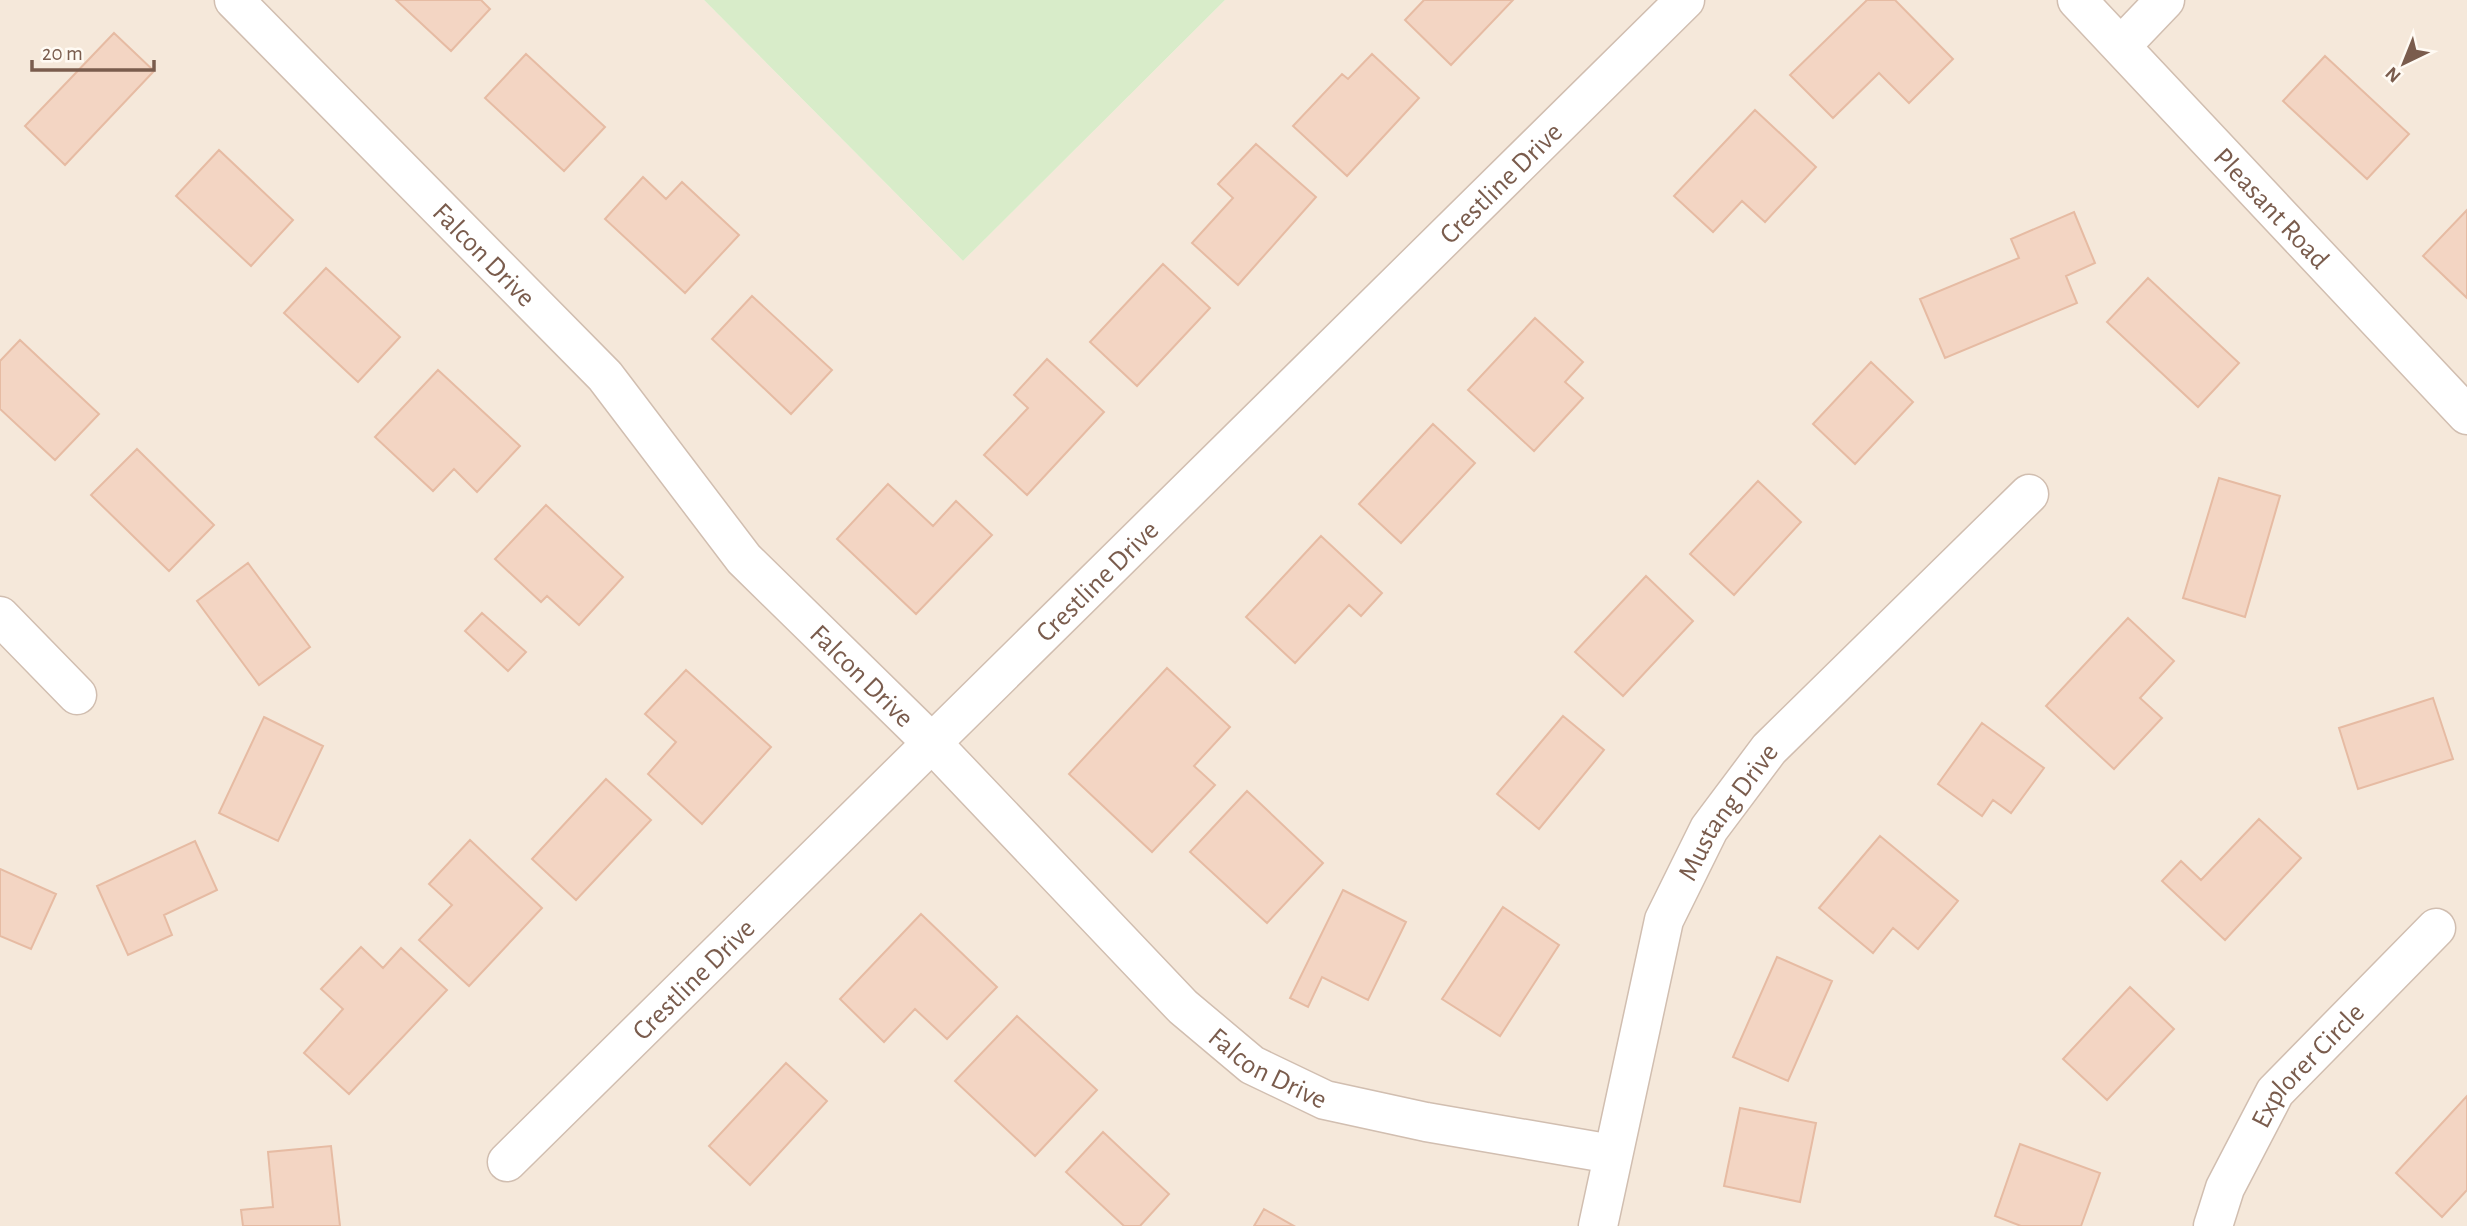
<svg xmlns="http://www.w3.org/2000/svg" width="2467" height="1226" font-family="'Alegreya Sans',sans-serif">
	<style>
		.residential { fill: #f5e8da }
		.green { fill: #d8ecc9 }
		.building { fill: #f3d5c3; stroke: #e6bba3; stroke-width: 2 }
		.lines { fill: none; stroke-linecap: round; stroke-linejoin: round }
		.minor-casing { stroke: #d1beb0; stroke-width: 41 }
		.minor { stroke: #fff; stroke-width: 38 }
		.labels { text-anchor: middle; stroke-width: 7; stroke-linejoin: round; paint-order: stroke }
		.street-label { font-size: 28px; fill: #7a5c4d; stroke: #fffaf3 }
	</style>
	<rect width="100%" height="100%" fill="#fdf6ec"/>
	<!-- residential -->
	<path class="residential" d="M0 0H704L963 261 1225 0H2467V1226H0Z"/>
	<!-- green -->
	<path class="green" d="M704 0H1225L963 261Z"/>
	<!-- building -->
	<path class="building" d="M396 0H481L490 9 451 51Z
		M1424 0H1513L1451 65 1405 20Z
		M1867 0H1895L1953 59 1909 103 1879 73 1833 118 1790 75Z
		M114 33 154 71 65 165 25 126Z
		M526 54 605 127 564 171 485 98Z
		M1372 54 1419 98 1347 176 1293 126 1342 74 1348 79Z
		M2325 56 2409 134 2367 179 2283 101Z
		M1755 110 1816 167 1765 222 1742 201 1713 232 1674 196Z
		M1256 144 1316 197 1238 285 1192 243 1233 198 1218 184Z
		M219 150 293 220 251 266 176 196Z
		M643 177 666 199 682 182 739 235 685 293 605 219Z
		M2467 210V298L2423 256Z
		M2074 212 2095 263 2066 276 2077 303 1945 358 1920 299 2019 258 2011 239Z
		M1163 264 1210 308 1137 386 1090 342Z
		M326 268 400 337 358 382 284 313Z
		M2148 278 2239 363 2198 407 2107 322Z
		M752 296 832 370 791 414 712 339Z
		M1535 318 1583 362 1565 382 1583 398 1534 451 1468 390Z
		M20 340 99 414 55 460 0 409V361Z
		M1047 359 1104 412 1027 495 984 455 1028 408 1014 395Z
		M1871 362 1913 402 1855 464 1813 424Z
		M438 370 520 446 477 492 454 469 433 491 375 437Z
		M1433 424 1475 463 1401 543 1359 504Z
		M137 449 214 525 169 571 91 495Z
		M2219 478 2280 496 2245 617 2183 598Z
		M1758 481 1801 522 1734 595 1690 554Z
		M888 484 933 526 956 501 992 535 916 614 837 539Z
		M546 505 623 577 579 625 547 596 541 602 495 559Z
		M1321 536 1382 593 1361 616 1349 605 1295 663 1246 617Z
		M248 563 310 647 259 685 197 601Z
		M1646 576 1693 621 1623 696 1575 652Z
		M482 613 526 652 508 671 465 631Z
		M2128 618 2174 661 2140 698 2162 718 2114 769 2046 706Z
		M1167 668 1230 727 1194 766 1215 785 1152 852 1069 774Z
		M686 670 771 747 702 824 648 774 676 742 645 714Z
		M2433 698 2453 759 2358 789 2339 728Z
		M1563 716 1604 750 1539 829 1497 794Z
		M264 717 323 746 278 841 219 813Z
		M1982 723 2044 768 2011 813 1993 800 1982 816 1938 784Z
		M606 779 651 820 576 900 532 859Z
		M1247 791 1323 863 1267 923 1190 852Z
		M2259 819 2301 858 2225 940 2162 881 2181 861 2201 880Z
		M1880 836 1958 901 1918 949 1893 928 1873 953 1819 908Z
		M470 840 542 908 469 986 419 940 452 905 429 884Z
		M195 841 217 890 164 915 172 935 128 955 97 886Z
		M0 869 56 894 31 949 0 936Z
		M1343 890 1406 922 1368 1000 1322 977 1308 1007 1290 998Z
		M1503 907 1559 945 1500 1036 1442 999Z
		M921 914 997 987 947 1039 915 1009 884 1042 840 999Z
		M361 947 383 968 401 948 447 990 349 1094 304 1053 343 1009 321 989Z
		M1777 957 1832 981 1788 1081 1733 1057Z
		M2130 987 2174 1029 2107 1100 2063 1059Z
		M1017 1016 1097 1090 1035 1156 955 1081Z
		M786 1063 827 1101 750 1185 709 1146Z
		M2467 1096V1190L2442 1217 2396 1173Z
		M1740 1108 1816 1123 1800 1202 1724 1186Z
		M1103 1132 1169 1194 1140 1226H1124L1066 1172Z
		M2020 1144 2100 1173 2081 1226H2021L1995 1216Z
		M331 1146 340 1226H243L241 1210 273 1207 268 1152Z
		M1264 1209 1294 1226H1254Z"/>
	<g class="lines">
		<!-- minor casing -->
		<g class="minor-casing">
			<g id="minor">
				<path id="s1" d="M234 0 605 376 744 559 933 744 1183 1007 1252 1065 1325 1100 1426 1122 1612 1154"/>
				<path id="s2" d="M2077 0 2467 415"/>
				<path d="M2121 46 2165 0"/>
				<path d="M0 616 77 695"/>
				<path id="s3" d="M507 1162 1685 0"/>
				<path id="s4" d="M1598 1226 1664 920 1709 829 1769 749 2029 494"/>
				<path id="s5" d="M2213 1226 2225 1188 2275 1092 2436 928"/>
			</g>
		</g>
		<!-- minor -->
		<use href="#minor" class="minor"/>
	</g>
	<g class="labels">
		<!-- street labels -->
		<g class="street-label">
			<text dy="10" stroke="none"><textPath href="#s3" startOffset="1395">Crestline Drive</textPath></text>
			<text dy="10" stroke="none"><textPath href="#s2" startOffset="285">Pleasant Road</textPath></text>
			<text dy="10" stroke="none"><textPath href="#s1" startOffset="357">Falcon Drive</textPath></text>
			<text dy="10" stroke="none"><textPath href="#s3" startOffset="828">Crestline Drive</textPath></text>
			<text dy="10" stroke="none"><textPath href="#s1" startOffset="924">Falcon Drive</textPath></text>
			<text dy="10" stroke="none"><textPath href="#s4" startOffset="439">Mustang Drive</textPath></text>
			<text dy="10" stroke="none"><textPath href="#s3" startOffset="261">Crestline Drive</textPath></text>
			<text dy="10" stroke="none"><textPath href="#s1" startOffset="1491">Falcon Drive</textPath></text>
			<text dy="10" stroke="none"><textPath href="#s5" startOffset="189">Explorer Circle</textPath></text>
		</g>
	</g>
	<!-- north arrow -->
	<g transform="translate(2404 63) rotate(223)" stroke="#fffaf3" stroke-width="5" paint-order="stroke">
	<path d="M0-5L12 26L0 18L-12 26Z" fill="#7a5c4d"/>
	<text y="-10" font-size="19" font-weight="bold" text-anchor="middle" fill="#7a5c4d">N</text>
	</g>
	<!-- scale -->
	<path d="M32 60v10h122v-10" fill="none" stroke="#7a5c4d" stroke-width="3.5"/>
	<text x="42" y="60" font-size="21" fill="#7a5c4d" stroke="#fffaf3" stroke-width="5" paint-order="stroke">20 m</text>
</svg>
